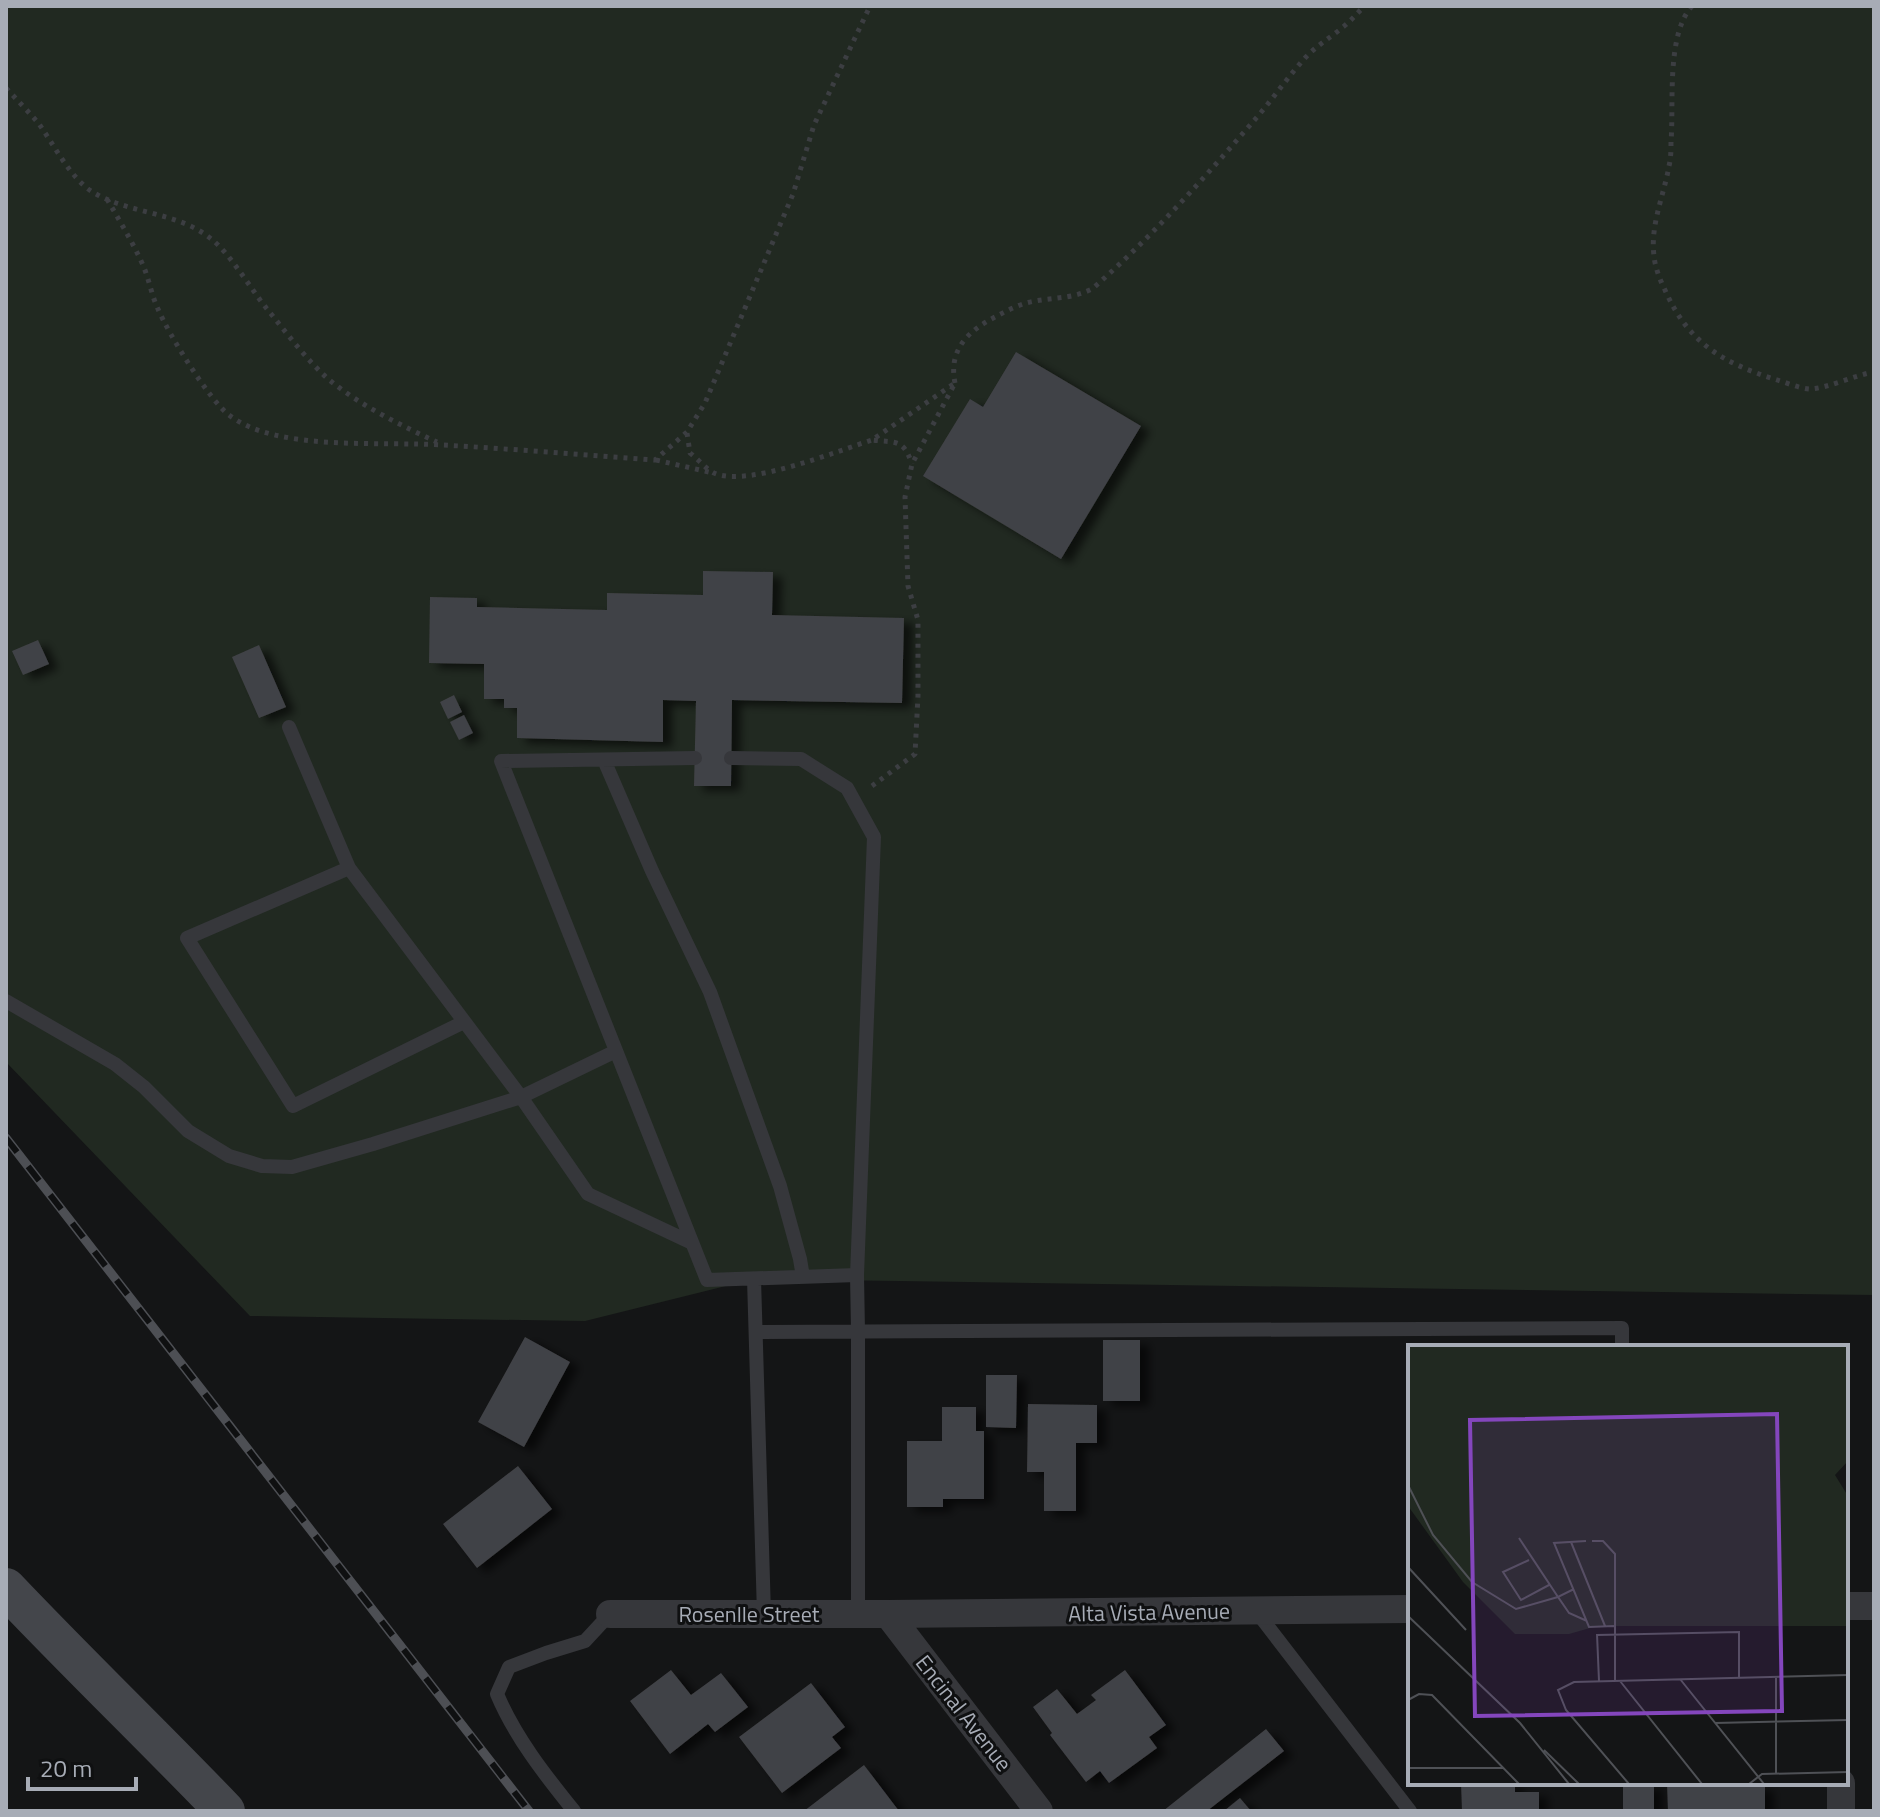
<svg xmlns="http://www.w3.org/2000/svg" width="1880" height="1817" font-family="'Titillium Web',sans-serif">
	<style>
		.green { fill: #212921 }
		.building { fill: #414246; filter: url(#shadow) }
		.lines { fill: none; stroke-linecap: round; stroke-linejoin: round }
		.path { stroke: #3c3e42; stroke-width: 5; stroke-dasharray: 4 6; stroke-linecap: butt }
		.service { stroke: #36373b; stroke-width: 14 }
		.minor { stroke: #36373b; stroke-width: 28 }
		.secondary { stroke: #44464b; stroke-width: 40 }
		.rail-casing { stroke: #4d4f54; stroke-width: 9 }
		.rail { stroke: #0f1011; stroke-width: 6; stroke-dasharray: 18; stroke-linecap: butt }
		.labels { text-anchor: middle; stroke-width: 6; stroke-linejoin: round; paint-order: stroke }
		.street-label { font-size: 22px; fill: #a7acb6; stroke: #0f1011 }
		.inset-road { fill: none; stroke: #4f5156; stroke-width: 2 }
		.view { fill: #8446bd; fill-opacity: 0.15; stroke: #8446bd; stroke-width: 4 }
		.inset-edge { fill: none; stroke: #a7acb6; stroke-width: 4 }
	</style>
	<defs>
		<filter id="shadow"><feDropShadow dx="9" dy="5" stdDeviation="4" flood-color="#0009"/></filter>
	</defs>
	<rect width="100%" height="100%" fill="#141516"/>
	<!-- green -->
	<path class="green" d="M6 6H1874V1295L754 1279 585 1321 250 1316 6 1062Z"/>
	<!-- building -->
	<path class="building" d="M1016 352 1141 426 1061 559 923 476 970 399 983 407Z
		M703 571 773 572 772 615 904 618 902 703 732 700 731 786H694L696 701 663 700V742L517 738V708H504V699H484V664L429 663 430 597 477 598V607L607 610V593L703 595Z
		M38 640 49 664 23 675 12 651Z
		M259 645 286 707 259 718 232 657Z
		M454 695 462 712 448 719 440 702Z
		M464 715 473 733 459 740 450 722Z
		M525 1337 570 1362 524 1447 478 1422Z
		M1103 1340H1140V1401H1103Z
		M986 1375H1017L1016 1428 986 1427Z
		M1028 1404 1097 1405V1443H1076V1511H1044V1472H1027Z
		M942 1407H976V1431H984V1499H943V1507H907V1441H942Z
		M518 1466 552 1509 477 1568 443 1524Z
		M671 1670 691 1695 721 1673 748 1707 715 1732 708 1724 670 1754 630 1701Z
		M1125 1670 1166 1725 1149 1737 1157 1748 1109 1783 1100 1771 1086 1782 1050 1735 1052 1733 1033 1707 1057 1689 1077 1714 1096 1700 1091 1695Z
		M811 1683 845 1727 832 1737 841 1748 782 1793 739 1737Z
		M1266 1729 1284 1751 1207 1811H1163Z
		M864 1765 899 1811H804Z
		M1461 1783H1515V1792H1539V1811H1462Z
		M1667 1783H1755V1786H1765V1811H1668Z
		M1623 1784H1654V1811H1623Z
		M1240 1798 1251 1811H1224Z"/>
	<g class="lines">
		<!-- path -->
		<path class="path" d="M1692 6C1666 35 1674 104 1671 142 1671 150 1671 158 1669 166 1664 195 1650 225 1654 256 1655 267 1660 280 1665 290 1688 342 1721 362 1774 379 1785 382 1798 388 1809 389 1826 389 1855 375 1874 372
			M6 88C17 100 29 112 39 124 54 145 70 177 91 191 127 214 176 211 210 238 230 253 250 288 267 309 286 332 305 358 327 378 359 405 400 425 437 442
			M107 199C119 220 132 241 142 263 149 278 151 294 158 309 168 333 209 400 229 415 276 452 383 441 443 445 513 449 584 455 655 460L687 432 705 403 793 194 814 125 870 6
			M955 383C948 349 969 330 997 316 1006 311 1016 306 1026 303 1048 297 1070 300 1092 289 1152 237 1206 176 1258 116 1274 97 1288 77 1305 58 1316 46 1330 38 1343 27 1351 21 1357 13 1365 6
			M687 433 690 453C698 459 706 469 714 473 746 488 837 451 872 440
			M656 460 713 473
			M872 786 915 754 918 696V620L908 586 905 497 912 464 955 383 872 440C896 443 903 438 912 464"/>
		<!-- service -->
		<path class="service" d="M289 727 349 868 521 1097 616 1051
			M695 758 501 761 707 1280 857 1275
			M731 758 801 759 847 788 874 837 857 1275 858 1331V1614
			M604 760 652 871 710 992 780 1186 800 1259 803 1277
			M349 868 187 938 293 1106 464 1022
			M6 1001 115 1064 144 1087 188 1131 229 1156 262 1166 292 1167 373 1144 521 1097 588 1194 692 1243
			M754 1279 764 1614
			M756 1332 1622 1328V1347
			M1256 1611 1410 1811
			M574 1811C545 1775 515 1737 497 1694L509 1667 546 1653 585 1641 610 1614"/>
		<!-- minor -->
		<path class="minor" d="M1846 1606H1874
			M610 1614H888L1410 1609
			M888 1614 1039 1811
			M1841 1811V1783"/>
		<!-- secondary -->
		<path class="secondary" d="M6 1588C78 1664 153 1736 225 1811"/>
		<!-- rail casing -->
		<g class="rail-casing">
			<path id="rail" d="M6 1138 529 1811"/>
		</g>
		<!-- rail -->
		<use href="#rail" class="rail"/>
	</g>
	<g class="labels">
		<!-- street labels -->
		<g class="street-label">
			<text transform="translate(1149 1612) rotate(-1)" y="8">Alta Vista Avenue</text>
			<text x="749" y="1622">Rosenlle Street</text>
			<text transform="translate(964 1713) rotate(52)" y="8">Encinal Avenue</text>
		</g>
	</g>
	<!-- overview -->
	<g transform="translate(1408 1345)">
		<rect width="440" height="440" fill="#141516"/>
		<path d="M0 1H440V116L427 130 440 151V281H189L161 289H107L55 237 0 161Z" fill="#212921"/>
		<path class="inset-road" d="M0 140 25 190 64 237 108 264 150 252 161 268 179 276M111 193 150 252 166 244M178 196 146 198 181 282 206 281M184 196H195L207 209V336M163 197 197 281M121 215 95 227 113 255 141 240M0 222 58 285M0 271 112 378 161 439M189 289 191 336M189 290 331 287V332M368 332V429M272 334 356 439M212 336 294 439M0 355 11 349 24 350 111 439M307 378 440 375M136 405 171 439M0 423H95M221 439 158 365 150 345 166 337 440 330M341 439 354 429 440 427"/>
		<path class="view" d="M369 69 374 366 67 371 62 75Z"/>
		<rect width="440" height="440" class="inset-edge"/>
	</g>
	<!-- border -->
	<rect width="1880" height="1817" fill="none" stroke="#a7acb6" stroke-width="16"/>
	<!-- scale -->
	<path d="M28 1777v12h108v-12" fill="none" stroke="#a7acb6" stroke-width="4"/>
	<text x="40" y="1777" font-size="24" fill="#a7acb6" stroke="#0f1011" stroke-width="6" paint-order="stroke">20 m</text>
</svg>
